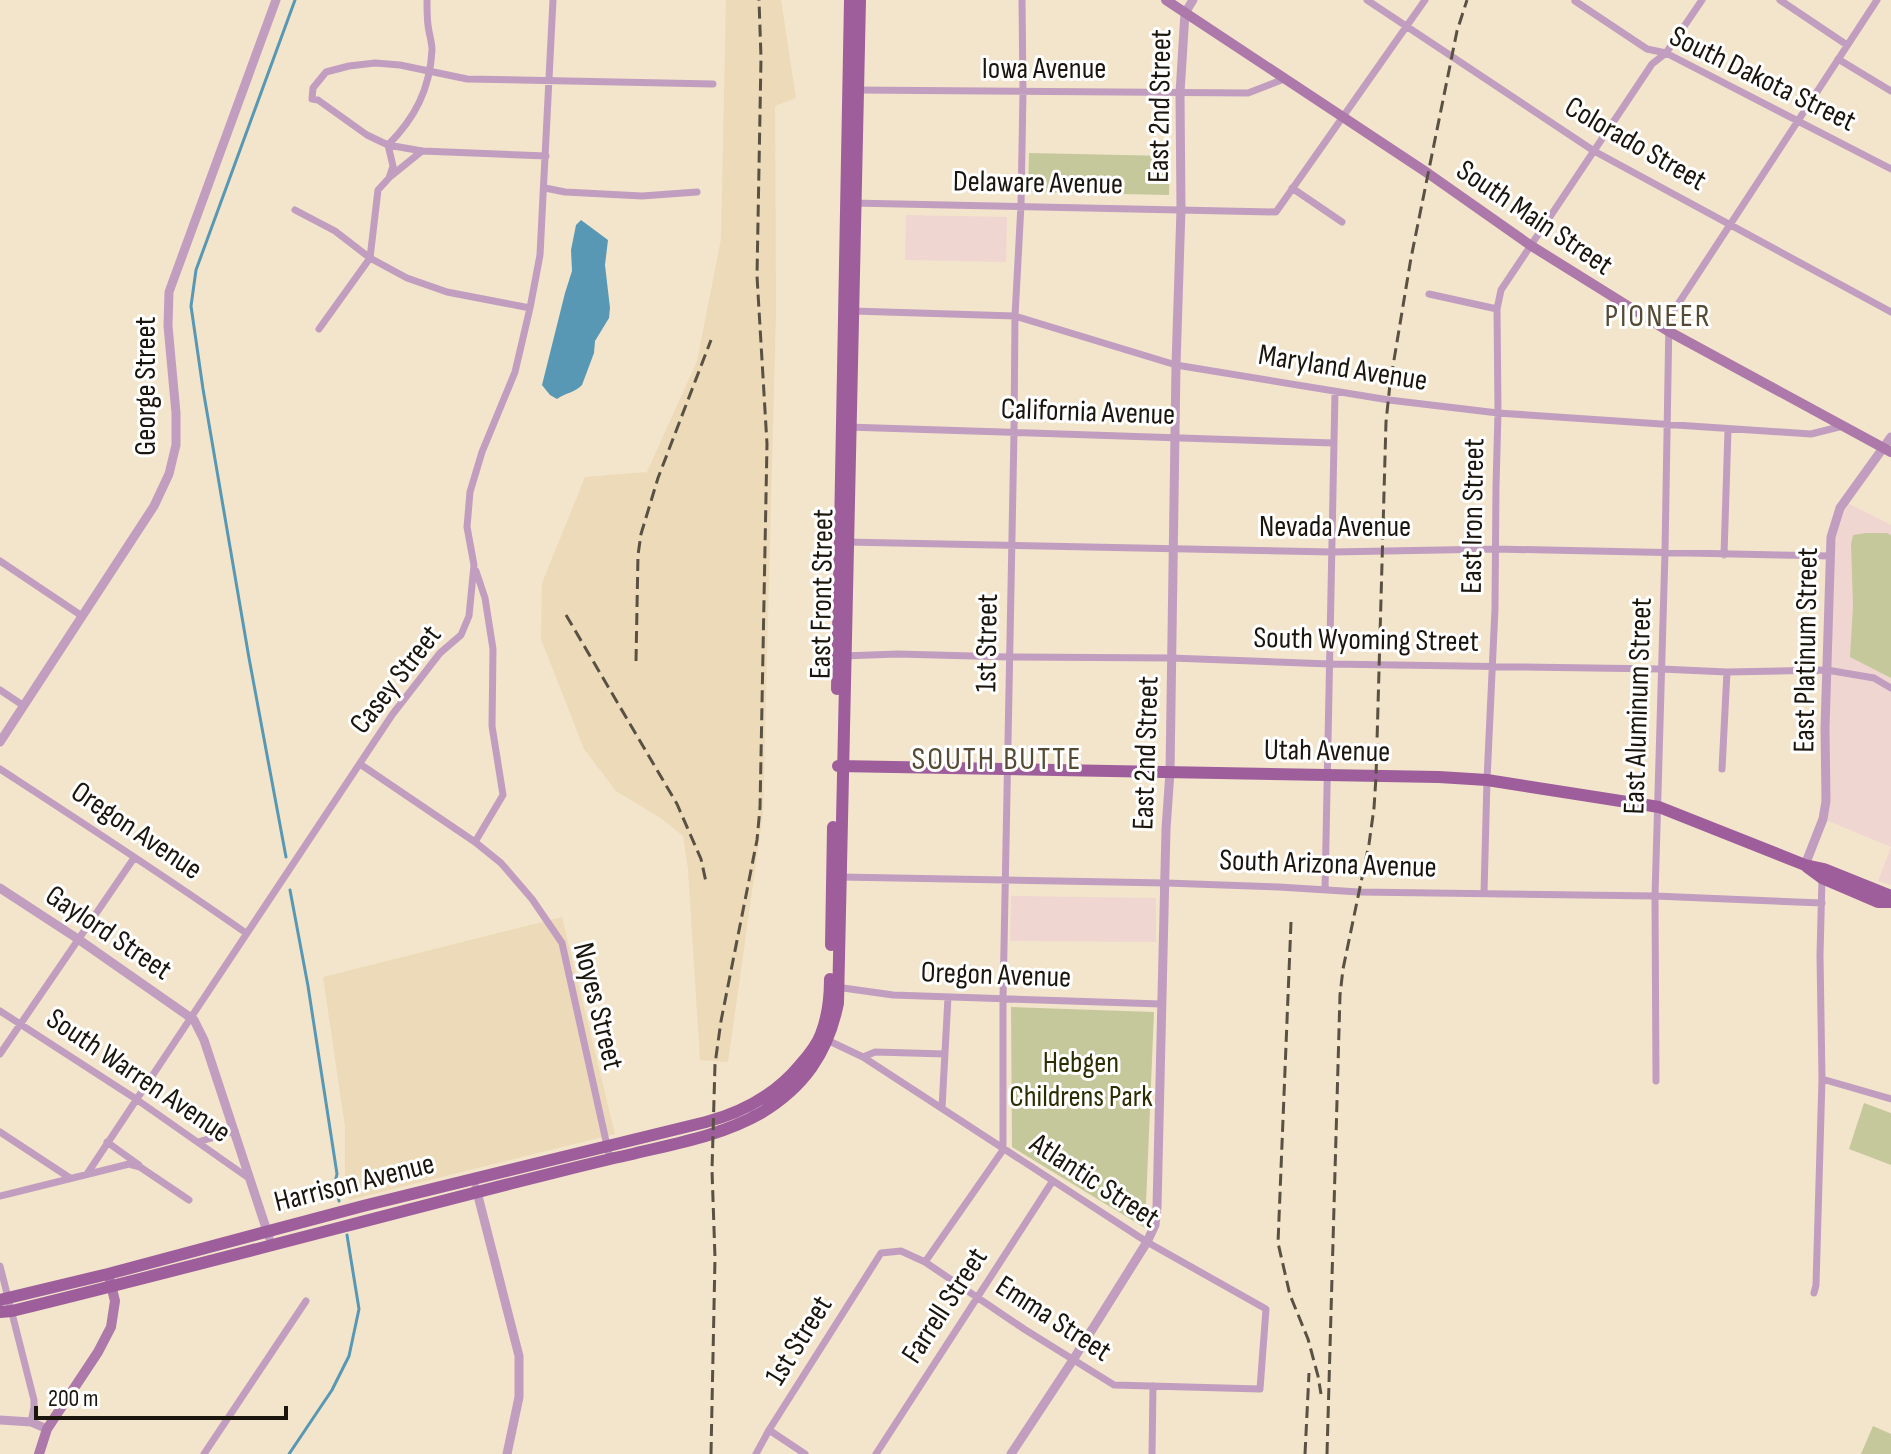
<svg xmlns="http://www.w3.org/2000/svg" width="1891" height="1454" font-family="'Sofia Sans Condensed',sans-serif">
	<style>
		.built { fill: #ecdab9 }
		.education { fill: #f0d6d1 }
		.green { fill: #c5c89a }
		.water { fill: #5898b5 }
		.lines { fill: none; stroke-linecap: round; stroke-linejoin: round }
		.stream { stroke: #5898b5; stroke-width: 3 }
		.minor { stroke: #c19ebf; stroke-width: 7 }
		.tertiary { stroke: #c19ebf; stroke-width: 9 }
		.secondary { stroke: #ad79ab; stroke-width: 10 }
		.primary { stroke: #9e5e9c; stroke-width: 12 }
		.rail { stroke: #595143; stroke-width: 3; stroke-dasharray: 12 6; stroke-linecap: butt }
		.labels { text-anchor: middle; stroke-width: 6; stroke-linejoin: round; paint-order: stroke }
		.street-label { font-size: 30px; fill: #1b160d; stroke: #fff }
		.park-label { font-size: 30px; fill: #2c2d00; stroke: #fff }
		.neighbourhood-label { font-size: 32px; letter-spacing: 2px; fill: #554a33; stroke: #fff }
	</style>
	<rect width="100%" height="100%" fill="#f3e5cb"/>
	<!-- built -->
	<path class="built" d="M726 0H781L796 98 775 106 776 310 763 814 728 1062 700 1060 688 869 683 836 662 819 616 791 584 749 541 639 542 583 585 477 647 472 697 361 721 239Z
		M562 917 615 1134 349 1200 345 1180V1127L323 977Z"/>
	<!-- education -->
	<path class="education" d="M906 215 1007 217 1006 262 905 260Z
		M1844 501 1891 525V885L1878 881 1891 847 1823 819 1834 523Z
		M1011 896 1156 898V942L1010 941Z"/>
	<!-- green -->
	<path class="green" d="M1029 153 1170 156 1169 195 1028 192Z
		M1866 533H1887L1891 535V678L1850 657 1853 606 1851 544 1853 535Z
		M1011 1007 1154 1012 1145 1228 1012 1147Z
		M1864 1103 1891 1113V1165L1849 1149Z
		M1873 1426 1891 1434V1454H1861Z"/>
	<!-- water -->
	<path class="water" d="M581 220 608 240 605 265 610 308 609 318 595 341 594 353 582 385C576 392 565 393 557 399L550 395 542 385 565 293 572 271 571 250 576 225Z"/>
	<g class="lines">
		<!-- stream -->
		<path class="stream" d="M286 857 249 658 203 389 191 306 196 270 295 0
			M290 890 308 986 337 1174 335 1182 339 1201
			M289 1454 332 1390 349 1356 359 1309 347 1235"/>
		<!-- minor -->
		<path class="minor" d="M1367 0 1594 151 1891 312
			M1780 0 1847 45
			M1575 1 1647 49 1666 53 1891 169
			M1838 59 1891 91
			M855 90 1248 93 1284 79
			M546 156 422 151 388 145 367 135 318 100 312 99 313 88 326 72 349 66 375 63 400 65 467 79 713 84
			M391 176 422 151
			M545 188 565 192 642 196 697 192
			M1292 188 1342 222
			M852 203 1276 212 1425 0
			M295 210 335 231 370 258 407 278 447 292 530 308
			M1429 294 1497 309
			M853 311 1015 316 1176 365 1389 400 1498 413 1811 434 1843 426
			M319 329 370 258 378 190 389 178 393 166 388 145C415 118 430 89 432 50 432 42 429 34 428 25 427 17 427 8 427 0
			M847 427 1334 443
			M845 542 1332 552 1495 549 1830 556
			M1724 555 1728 430
			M0 561 82 616
			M843 656 898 654 1009 657 1171 658 1330 664 1661 669 1727 672 1827 670 1874 678 1891 688
			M0 690 24 706
			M360 764 475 842 501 863 532 899 562 943 610 1159
			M0 769C83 823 165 876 246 933
			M1722 769 1727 672
			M475 842 503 795 492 726 493 649 485 598 476 571
			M841 877 1166 883 1279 887 1359 892 1655 896 1822 903
			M1325 890 1335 392
			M1484 893 1487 780 1495 609 1496 486 1498 413 1497 309 1501 290 1652 64 1666 53 1702 0
			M836 987 893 995 1161 1004
			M0 1011 136 1099 250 1179
			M0 1054 134 858
			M863 1057 875 1052 945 1054
			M1822 1079 1891 1099
			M1656 1081 1655 896 1665 552 1669 318 1877 0
			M942 1108 948 997
			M0 1132 70 1178
			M107 1142 139 1165
			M198 1142 235 1131
			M87 1174 392 715 440 653 461 635 469 616 474 565 467 527 470 492 482 452 515 372 530 308 540 255 553 0
			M0 1196 129 1164 140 1167 189 1200
			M925 1262 1003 1150V999L1014 433 1015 316 1021 205 1023 92 1022 0
			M0 1266 34 1400V1407L31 1422
			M1814 1293 1816 1285 1822 1079 1820 955 1822 878
			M769 1430 805 1454
			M204 1454 306 1301
			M756 1454 769 1430 881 1253 901 1251 925 1262 1024 1329 1114 1385 1260 1389 1266 1309 1147 1242 863 1057 827 1040
			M876 1454 1052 1182
			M1152 1454 1153 1386"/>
		<!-- tertiary -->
		<path class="tertiary" d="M0 742 154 506 169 474 176 445V413L168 326 169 292 276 0
			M1805 865 1823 819 1826 801 1825 728 1831 537 1840 508 1891 437
			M0 888 78 939 194 1020 204 1040 269 1237
			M476 1188 519 1356V1397L507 1454
			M0 1420 31 1422 47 1429
			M1011 1454 1073 1360 1147 1242 1155 1225 1157 1207 1166 829 1170 772 1176 365 1181 209 1180 93 1185 13 1193 0"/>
		<!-- secondary -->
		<path class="secondary" d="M1166 0 1429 174 1530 245 1668 331 1891 452
			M39 1454 47 1429 98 1352 111 1327 115 1301 110 1281"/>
		<!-- primary -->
		<path class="primary" d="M837 689 850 0
			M838 766 1439 777 1487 780 1659 807 1805 865 1824 869 1891 896
			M1807 867 1822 878 1878 902H1891
			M831 945 833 827
			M0 1300 108 1274 363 1206 706 1122C744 1112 775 1095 800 1065 808 1056 817 1045 821 1034 828 1016 830 998 830 979
			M0 1312 12 1311C180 1270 348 1225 517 1182 554 1173 591 1163 628 1155 673 1144 721 1136 761 1113 804 1087 828 1053 838 1003L860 0"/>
		<!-- rail -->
		<path class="rail" d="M566 615 677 804 701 859 706 882
			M636 661 638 555 641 534 658 478 711 340
			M1291 922 1278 1243 1290 1295 1308 1339 1318 1376 1321 1394
			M711 1454 715 1258 712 1170 715 1064 721 1021 757 840 760 808 767 444 757 276 761 58 759 0
			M1305 1454 1309 1373
			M1327 1454 1340 995 1343 969 1369 844 1374 808 1376 777 1386 422 1390 384 1411 258 1457 31 1467 0"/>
	</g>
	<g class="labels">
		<!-- street labels -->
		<g class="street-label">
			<text x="1044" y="78">Iowa Avenue</text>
			<text transform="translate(1763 78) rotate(26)" y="10">South Dakota Street</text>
			<text transform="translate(1159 106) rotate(-89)" y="10">East 2nd Street</text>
			<text transform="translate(1636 143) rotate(30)" y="10">Colorado Street</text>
			<text transform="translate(1038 182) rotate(1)" y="10">Delaware Avenue</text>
			<text transform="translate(1535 217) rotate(34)" y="10">South Main Street</text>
			<text transform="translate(1343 367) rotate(9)" y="10">Maryland Avenue</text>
			<text transform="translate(145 386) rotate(-90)" y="10">George Street</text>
			<text transform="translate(1088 411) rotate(2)" y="10">California Avenue</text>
			<text transform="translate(1472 516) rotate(-89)" y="10">East Iron Street</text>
			<text x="1335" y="536">Nevada Avenue</text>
			<text transform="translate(821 594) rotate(-89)" y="10">East Front Street</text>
			<text transform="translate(1366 639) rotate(1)" y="10">South Wyoming Street</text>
			<text transform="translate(986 643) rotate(-89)" y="10">1st Street</text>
			<text transform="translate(1805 650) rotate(-89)" y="10">East Platinum Street</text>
			<text transform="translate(395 679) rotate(-52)" y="10">Casey Street</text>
			<text transform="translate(1637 706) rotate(-88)" y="10">East Aluminum Street</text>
			<text transform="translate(1327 750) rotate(1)" y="10">Utah Avenue</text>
			<text transform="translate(1145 753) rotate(-88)" y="10">East 2nd Street</text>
			<text transform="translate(137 830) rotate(34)" y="10">Oregon Avenue</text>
			<text transform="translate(1328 863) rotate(2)" y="10">South Arizona Avenue</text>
			<text transform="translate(109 932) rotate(34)" y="10">Gaylord Street</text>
			<text transform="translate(996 974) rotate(2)" y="10">Oregon Avenue</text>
			<text transform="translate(599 1006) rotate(76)" y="10">Noyes Street</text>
			<text transform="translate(139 1075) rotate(34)" y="10">South Warren Avenue</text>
			<text transform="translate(1095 1180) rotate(33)" y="10">Atlantic Street</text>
			<text transform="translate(354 1182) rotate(-14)" y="10">Harrison Avenue</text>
			<text transform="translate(944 1305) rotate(-57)" y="10">Farrell Street</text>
			<text transform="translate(1054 1318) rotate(33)" y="10">Emma Street</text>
			<text transform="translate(798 1340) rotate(-58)" y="10">1st Street</text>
		</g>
		<!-- park labels -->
		<g class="park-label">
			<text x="1081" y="1072">Hebgen<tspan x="1081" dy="34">Childrens Park</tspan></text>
		</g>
		<!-- neighbourhood labels -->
		<g class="neighbourhood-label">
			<text x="1658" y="326">PIONEER</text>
			<text x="997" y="769">SOUTH BUTTE</text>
		</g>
	</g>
	<!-- scale -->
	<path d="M36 1406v12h250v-12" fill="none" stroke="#1b160d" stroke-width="4"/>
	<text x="48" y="1406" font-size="24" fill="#1b160d" stroke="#ffffff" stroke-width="6" paint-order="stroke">200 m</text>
</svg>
